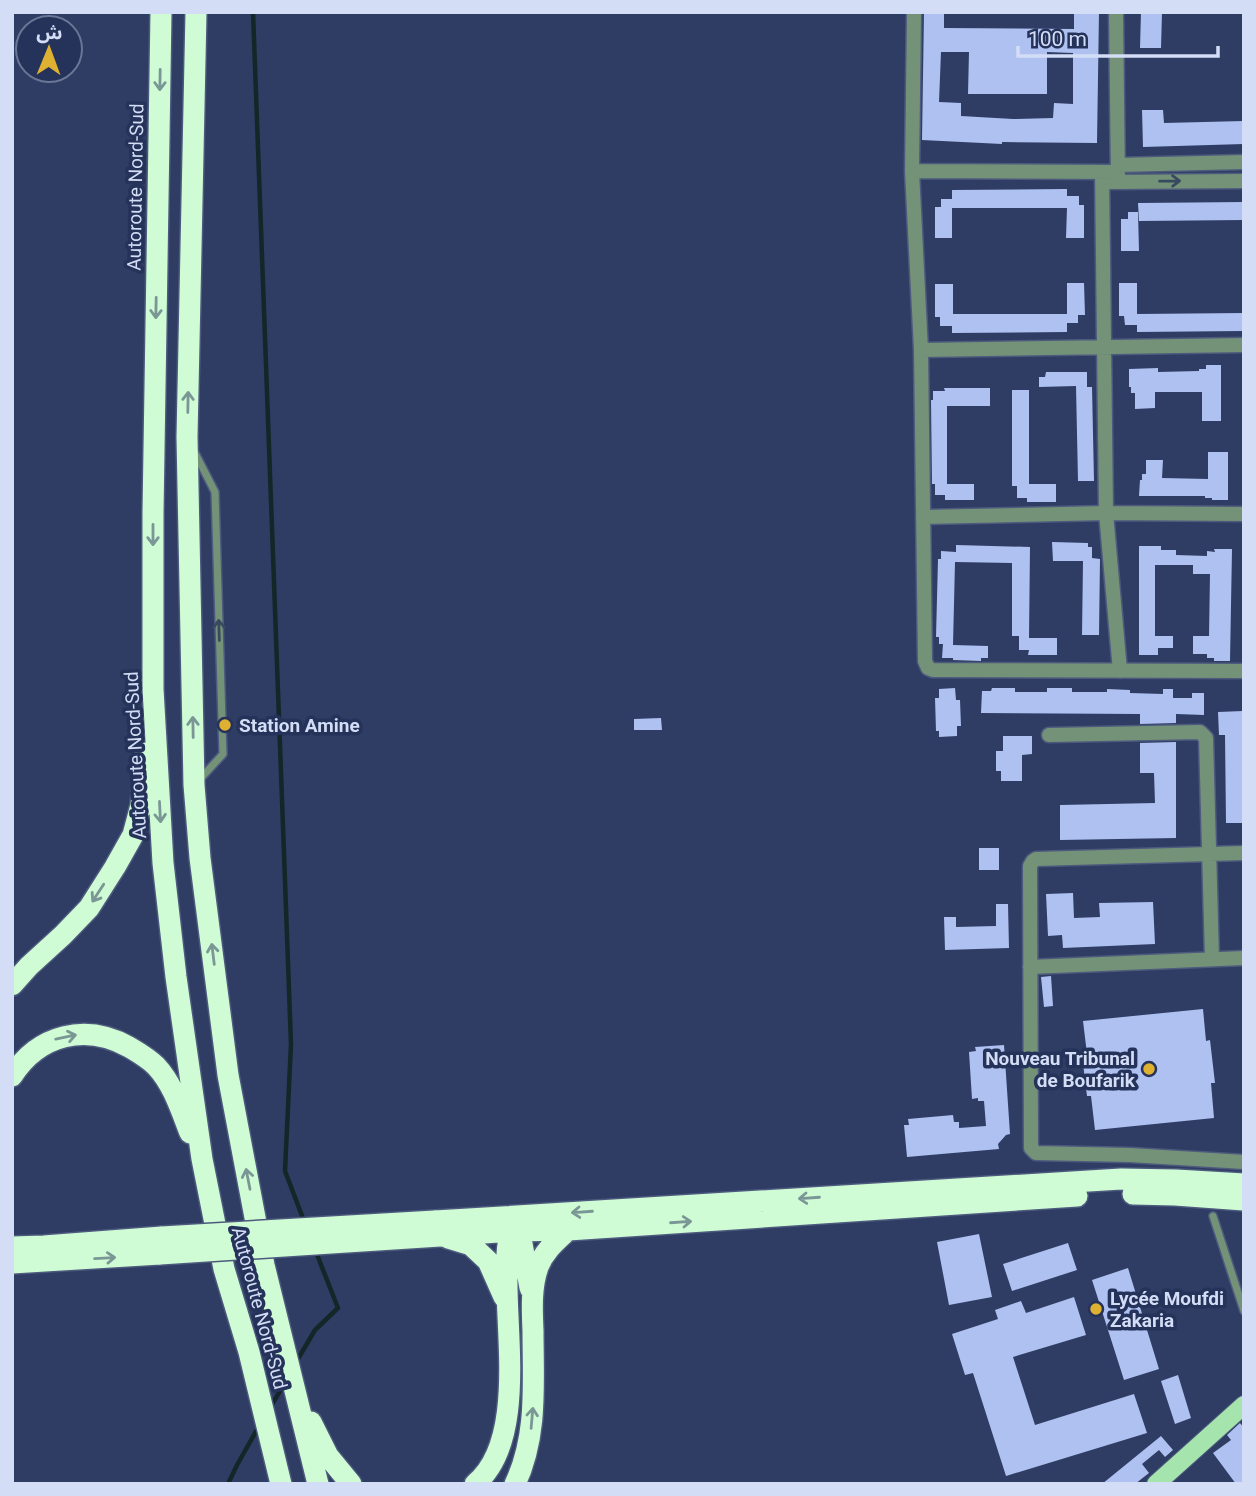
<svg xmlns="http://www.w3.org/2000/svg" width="1256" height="1496" font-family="Roboto,'Noto Sans Arabic',sans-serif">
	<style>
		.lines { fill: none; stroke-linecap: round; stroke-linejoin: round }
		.stream { stroke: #142628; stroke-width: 4.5 }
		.building { fill: #aec1f0; fill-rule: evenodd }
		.lane-casing { stroke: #4d5a7e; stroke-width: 10 }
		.street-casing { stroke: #4d5a7e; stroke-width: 17 }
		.primary-casing { stroke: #4d5a7e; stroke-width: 20 }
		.highway-casing { stroke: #4d5a7e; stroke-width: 24 }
		.lane { stroke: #749277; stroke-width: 7 }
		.street { stroke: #749277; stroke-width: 14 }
		.primary { stroke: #a5e4ad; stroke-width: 18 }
		.highway { stroke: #cffcd4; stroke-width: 21 }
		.highway-bridge-casing { stroke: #4d5a7e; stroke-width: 24; stroke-linecap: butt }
		.highway-bridge { stroke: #cffcd4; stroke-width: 21 }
		.oneway { stroke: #7a9796 }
		.oneway2 { stroke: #394a60 }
		.poi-dot { fill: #deb133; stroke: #253259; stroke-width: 2.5 }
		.labels { text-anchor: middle; stroke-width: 7; stroke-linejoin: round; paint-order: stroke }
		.street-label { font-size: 19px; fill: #d3ddf5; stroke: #253259 }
		.poi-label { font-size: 19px; font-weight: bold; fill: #d3ddf5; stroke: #253259; text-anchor: start }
	</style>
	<rect width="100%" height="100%" fill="#2f3d64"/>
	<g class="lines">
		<!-- stream -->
		<path class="stream" d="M253 12 291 1044 285 1171 304 1221
			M295 1364 315 1330 338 1308 316 1252
			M271 1406 286 1381
			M228 1484 237 1465 259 1426"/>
	</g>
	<!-- building -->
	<path class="building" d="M924 12H944V28L1074 29V12H1099L1097 143 1002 142V144L922 140ZM941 52H969L968 94H1047V52L1073 53V104L1054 103 1053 118 1013 119 961 116V103L939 102Z
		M1141 12H1162L1161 48H1140Z
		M1142 110H1163L1164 123 1244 121V144L1143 147Z
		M1067 189V196H1079V205H1084V238H1066L1067 208H952V190Z
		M941 199H952V238H935V207H941Z
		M1244 202V220L1139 221 1138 203Z
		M1128 212H1138L1139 251H1121V219H1128Z
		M1067 283H1084L1085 315H1078V323H1067Z
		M1119 283H1137V314L1244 313V331L1137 332V325H1125L1124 316H1119Z
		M935 284H953V314H1067V332L952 333V326H940V317H935Z
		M1206 365H1221V421H1202V392H1155V408L1135 409V393H1131V387H1129V369L1158 368V372L1199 371V369H1206Z
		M1046 372H1087V387H1092L1094 481H1078L1076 386 1039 387V377H1045Z
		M944 388H990V406H947V484H974V500H945V495H935V484H932L931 400H933V391H945Z
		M1012 390H1029V484H1056V502H1027V498H1017V486H1012Z
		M1208 452H1228V500H1212V498H1205V496H1139L1140 480H1142V474H1146V460H1163L1162 478 1208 479Z
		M1052 542 1088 543V547H1092V558L1100 559 1099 635H1082L1083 561H1053Z
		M956 545 1030 547 1029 638H1057V655H1028L1029 650H1019V636H1012V563L955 562 953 645 988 646V658H981V661L953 660V658H942L943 644H939V637H936L938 559H941V551L956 552Z
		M1139 546H1161V550H1176V555L1207 556V551L1215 552 1214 549H1232L1230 661H1214V658H1207V654H1193V636H1209L1210 574H1193V565H1155V636H1173V648H1158V655H1139Z
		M955 688 956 700H960L961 726H957V736L939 737V731H936L935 698H939V689Z
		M992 688H1015V692H1047V688H1072V692H1107V689L1130 690V693L1163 694V689H1173V698H1192V693H1204V715L1176 714V723L1140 724V714L981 713 982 691H991Z
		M1243 711 1244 823H1226L1225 735H1219L1218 712Z
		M661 718 662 730H634V719Z
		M1003 736H1032V754L1022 755V781H1001V771H996V751H1003Z
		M1176 742V838L1060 840V805L1155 803 1154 773H1140V743Z
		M979 848H999V870H979Z
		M1073 893 1074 918 1100 917 1099 903 1153 902 1155 944 1063 948 1062 935 1048 936 1046 894Z
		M996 904H1008L1009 948 945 950 944 917H956V927L996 926Z
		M1051 976 1053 1006 1044 1007 1041 977Z
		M1203 1009 1206 1041 1210 1040 1215 1083H1211L1214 1118 1095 1130 1091 1096H1087L1082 1055 1087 1054 1083 1021Z
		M1004 1045 1010 1134 1006 1135 998 1144 999 1149 907 1157 904 1125H909L908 1119 953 1115 954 1122H959V1128L986 1126 984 1101H978V1098L972 1099 969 1052 976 1051 975 1047Z
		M979 1234 992 1297 949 1305 937 1242Z
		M1068 1243 1077 1270 1012 1291 1003 1264Z
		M1128 1268 1159 1369 1124 1380 1092 1280Z
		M1074 1297 1086 1335 1013 1357 1035 1425 1134 1394 1147 1433 1006 1476 973 1373 965 1375 952 1334 998 1319 995 1310 1021 1301 1026 1313Z
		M1178 1375 1191 1418 1175 1424 1161 1381Z
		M1240 1423 1244 1428V1484H1236L1213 1453 1231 1440 1227 1435Z
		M1161 1436 1173 1450 1165 1457 1159 1450 1142 1464 1149 1473 1135 1484H1102Z"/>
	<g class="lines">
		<!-- lane casing -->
		<g class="lane-casing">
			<path id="lane" d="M194 451 215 492 223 754 200 779
				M1213 1216 1244 1311"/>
		</g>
		<!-- street casing -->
		<g class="street-casing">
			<path id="street" d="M914 12 912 171 921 350 925 661 928 668 933 670 1244 671
				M1116 12 1118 182
				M1118 165 1244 162
				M912 171 1118 172
				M1102 172 1106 513 1120 671
				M1110 182 1244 181
				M921 350 1244 345
				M923 517 1106 513 1244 514
				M1049 735 1200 732 1206 738 1212 959
				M1244 853 1036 859 1033 861 1030 866 1031 1148 1036 1153 1130 1155 1244 1162
				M1030 967 1244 958"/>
		</g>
		<!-- primary casing -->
		<g class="primary-casing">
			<path id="primary" d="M1156 1484 1244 1405"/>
		</g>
		<!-- highway casing -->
		<g class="highway-casing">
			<path id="highway" d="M161 12 153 513V689L163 863 176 977 202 1159 224 1269 249 1352 281 1484
				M196 12 187 437 194 785 200 858 228 1075 264 1265 318 1484
				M12 985 29 966 63 935 89 908 115 867 133 835 141 805 146 753
				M12 1076C39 1034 86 1023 129 1047 139 1053 148 1058 156 1066 173 1084 181 1110 190 1133
				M1133 1194 1175 1195 1244 1200
				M435 1221 1121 1179 1176 1180 1244 1184
				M507 1226 515 1231 521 1238 530 1288
				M440 1236 515 1231 568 1230 1077 1196
				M448 1238 471 1245 488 1261 504 1297
				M12 1247 44 1246 162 1237
				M12 1263 160 1254
				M311 1422 328 1456 351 1484
				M475 1484C525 1443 506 1336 507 1279 508 1267 505 1252 509 1241 512 1234 516 1230 523 1226
				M515 1484C538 1436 533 1383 533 1331 532 1309 531 1287 538 1267 544 1251 556 1241 568 1230"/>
		</g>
		<!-- lane -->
		<use href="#lane" class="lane"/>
		<!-- street -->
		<use href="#street" class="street"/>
		<!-- primary -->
		<use href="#primary" class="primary"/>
		<!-- highway -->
		<use href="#highway" class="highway"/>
		<!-- highway-bridge casing -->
		<g class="highway-bridge-casing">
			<path id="highway-bridge" d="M162 1237 435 1221
				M160 1254 440 1236"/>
		</g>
		<!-- highway-bridge -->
		<use href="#highway-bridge" class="highway-bridge"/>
	</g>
	<!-- one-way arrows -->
	<defs><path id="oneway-shaft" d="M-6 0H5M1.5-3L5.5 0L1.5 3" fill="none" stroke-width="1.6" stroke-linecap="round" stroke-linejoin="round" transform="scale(1.75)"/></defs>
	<g class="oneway">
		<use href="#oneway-shaft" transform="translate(160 80) rotate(91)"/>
		<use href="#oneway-shaft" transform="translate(156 308) rotate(91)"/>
		<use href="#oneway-shaft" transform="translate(188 402) rotate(-89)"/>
		<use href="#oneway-shaft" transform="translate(153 535) rotate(90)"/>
		<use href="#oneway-shaft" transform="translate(193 727) rotate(-91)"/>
		<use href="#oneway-shaft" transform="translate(160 812) rotate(87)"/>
		<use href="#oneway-shaft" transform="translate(98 893) rotate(123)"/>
		<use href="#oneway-shaft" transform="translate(213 954) rotate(-97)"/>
		<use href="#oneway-shaft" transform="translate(66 1037) rotate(-12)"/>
		<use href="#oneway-shaft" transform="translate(248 1179) rotate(-101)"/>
		<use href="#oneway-shaft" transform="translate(809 1198) rotate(176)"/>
		<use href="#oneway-shaft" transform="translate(582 1212) rotate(176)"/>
		<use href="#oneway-shaft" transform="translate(681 1222) rotate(-4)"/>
		<use href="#oneway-shaft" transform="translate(105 1258) rotate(-3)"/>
		<use href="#oneway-shaft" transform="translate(532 1418) rotate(-85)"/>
	</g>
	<g class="oneway2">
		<use href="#oneway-shaft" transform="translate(1170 181) rotate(-1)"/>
		<use href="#oneway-shaft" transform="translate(219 630) rotate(-92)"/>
	</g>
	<!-- markers -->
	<g class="poi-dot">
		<circle cx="225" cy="725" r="7"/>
		<circle cx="1149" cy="1069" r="7"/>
		<circle cx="1096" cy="1309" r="7"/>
	</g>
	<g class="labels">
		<!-- street labels -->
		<g class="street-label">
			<text transform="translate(135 187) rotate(-89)" y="7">Autoroute Nord-Sud</text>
			<text transform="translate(135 755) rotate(-93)" y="7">Autoroute Nord-Sud</text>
			<text transform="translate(260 1308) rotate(75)" y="7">Autoroute Nord-Sud</text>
		</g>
		<!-- poi labels -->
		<g class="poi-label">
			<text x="239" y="732">Station Amine</text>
			<text x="1135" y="1065" text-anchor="end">Nouveau Tribunal<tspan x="1135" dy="22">de Boufarik</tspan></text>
			<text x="1110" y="1305">Lycée Moufdi<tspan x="1110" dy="22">Zakaria</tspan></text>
		</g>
	</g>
	<!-- border -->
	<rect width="1256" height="1496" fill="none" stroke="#d3ddf5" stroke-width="28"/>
	<!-- north arrow -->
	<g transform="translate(49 49) rotate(1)"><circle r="33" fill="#253259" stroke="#6b7697" stroke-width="2"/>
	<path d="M0-5L12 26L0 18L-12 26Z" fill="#deb133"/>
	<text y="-10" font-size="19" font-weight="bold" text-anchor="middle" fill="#d3ddf5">ش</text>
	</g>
	<!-- scale -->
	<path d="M1018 46v10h200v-10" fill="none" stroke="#d3ddf5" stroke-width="3.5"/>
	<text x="1028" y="46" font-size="21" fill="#d3ddf5" stroke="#253259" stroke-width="5" paint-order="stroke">100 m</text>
</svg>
